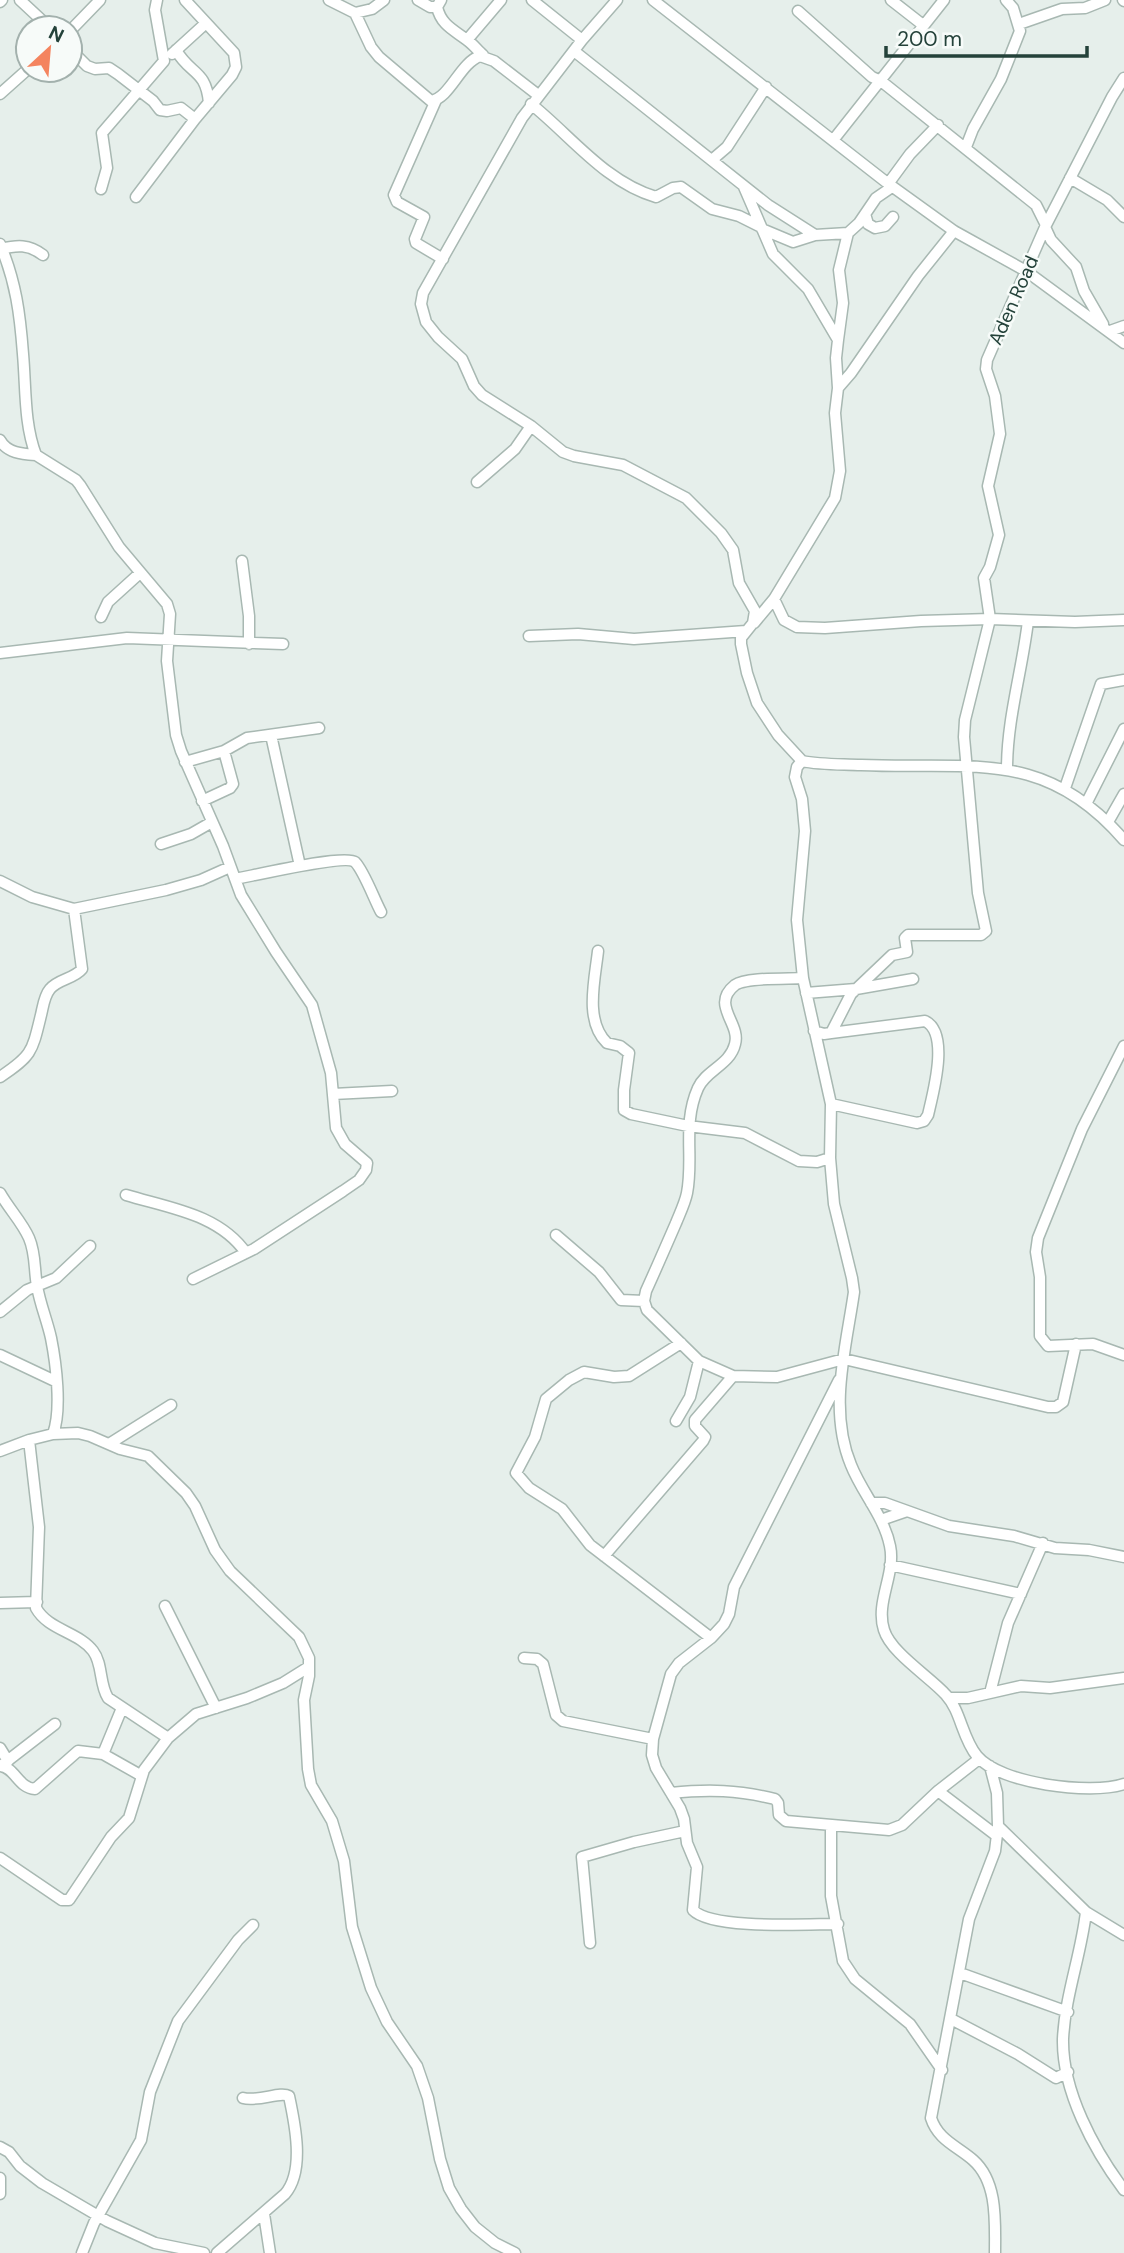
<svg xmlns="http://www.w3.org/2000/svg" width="1124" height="2253" font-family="'DM Sans',sans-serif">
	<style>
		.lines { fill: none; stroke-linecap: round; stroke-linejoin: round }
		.minor-casing { stroke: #a8b8b2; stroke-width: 13 }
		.minor { stroke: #fff; stroke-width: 10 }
		.labels { text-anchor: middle; stroke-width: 5; stroke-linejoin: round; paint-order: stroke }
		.street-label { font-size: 19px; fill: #24423a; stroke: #f7fbf9 }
	</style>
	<rect width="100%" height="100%" fill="#e6efeb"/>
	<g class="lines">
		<!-- minor casing -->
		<g class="minor-casing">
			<path id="minor" d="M20 0 50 28
				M329 0 355 13 371 47 379 57 431 101C450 98 460 63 480 56L494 61 538 95
				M418 0 430 7H437
				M441 0 437 7C441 25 454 30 467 40 473 44 478 51 483 55
				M532 0 582 40
				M617 0 582 40 522 118 423 293 421 304 426 322 438 337 462 359 474 386 482 395 531 426 563 452 574 456 623 465 686 498 721 533 733 550 739 583 755 611 753 623 741 638V644L747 673 757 703 778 735 802 761C821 765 842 764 861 765 970 770 1044 747 1124 840
				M653 0 886 182 954 231 1026 271 1124 343
				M891 0 923 25
				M1123 0 1124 1
				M0 2 2 0
				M798 11 872 77 881 81 1036 205 1046 225
				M355 13 372 9 384 0
				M1019 24 1062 9 1085 8 1105 0
				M70 31 100 0
				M467 40 501 0
				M70 49 87 66 95 69 109 68 118 74 153 101 160 110 167 111 181 108 195 119
				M176 50C190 75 206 69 209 103
				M574 51 768 205 815 235 848 233 859 223 876 198 892 187
				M172 54 206 23
				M0 94 28 69
				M436 100 394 195 397 202 424 217 415 239 416 243 443 259
				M531 104C571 136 605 182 656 197L673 188 681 187 712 209 739 216 761 227
				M834 139 944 0
				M966 147 973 129 1001 79 1020 31 1013 8 1006 0
				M713 159 727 147 766 87
				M1070 178 1107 200 1124 217
				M888 184 910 154 938 125
				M744 187 773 254 808 289 838 340 836 358 838 388
				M101 189 107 168 102 133 164 61 155 10 157 0
				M136 197 195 119 232 75 236 67 234 53 185 0
				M865 214 868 224 875 228 885 226 893 217
				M1045 227 1051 240 1076 267 1084 291 1103 324
				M762 229 793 242 815 235
				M0 244C16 282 20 314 23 354 26 388 24 424 36 455L76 480 80 485 119 547 167 604 170 614 167 661 176 735 181 751 223 846 241 895 276 952 312 1005 331 1073 336 1128 345 1144 367 1163 366 1170 359 1180 343 1191 254 1249 193 1279
				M0 249C17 245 29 244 43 255
				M1110 331 1124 326
				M838 340 843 303 839 270 848 233
				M0 440C7 453 22 454 36 455
				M477 482 515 449 531 426
				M242 561 249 616V644
				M774 599 784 620 797 627 825 628 921 621 990 619 1075 622 1124 620
				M101 617 108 602 140 573
				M754 623 774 599 835 498 840 471 835 413 838 388 851 373 918 276 954 231
				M529 636 578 634 634 639 746 631
				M0 653 127 638 283 644
				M271 735 300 866
				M802 761 797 767 795 777 802 799 805 831 797 920 803 978 831 1104 830 1158 834 1204 852 1278 854 1292C846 1348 828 1410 851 1465 862 1493 884 1516 890 1546 896 1574 875 1602 884 1630 891 1653 930 1677 946 1695 961 1711 962 1738 977 1756 1000 1784 1091 1795 1124 1784
				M185 762 224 751 247 738 319 728
				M1007 769C1007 719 1022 671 1028 621
				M1065 788 1101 684 1124 680
				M202 801 230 788 233 784 224 751
				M1087 802 1124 729
				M1108 822 1124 794
				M161 844 191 834 212 822
				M235 879C252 876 345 854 355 862 364 871 374 899 381 912
				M0 881 32 897 74 909 166 890 201 880 230 867
				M598 951C595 979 584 1021 607 1043L620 1046 629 1053 624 1090V1110L631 1114 688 1126 745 1133 799 1161 817 1162 830 1158
				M803 978C789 979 746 977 735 985 710 1005 741 1023 735 1044 730 1065 706 1070 698 1088 682 1124 694 1157 687 1193 685 1203 680 1213 676 1223 666 1246 656 1269 646 1291L644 1301 647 1310 699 1361 733 1376 777 1377 844 1359 1048 1407H1056L1063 1402 1076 1344
				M806 993 856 989 913 979
				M814 1031 824 1034 831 1033 851 994 892 955 907 952 905 938 908 935H981L986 931 978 893 964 737 965 720 990 619 984 578 990 567 999 535 988 486 1000 434 995 396 986 369 987 360 1046 225 1112 97 1124 78
				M1124 1046 1082 1129 1038 1238 1036 1252 1040 1277V1336L1048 1346 1093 1344 1124 1355
				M0 1077C32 1056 32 1052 41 1015 43 1007 44 996 50 989 58 979 74 979 82 969L74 909
				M333 1094 392 1091
				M831 1104 917 1123 924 1121 928 1115C933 1093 950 1033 925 1021L831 1033
				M0 1193C9 1209 22 1222 29 1238 36 1254 34 1270 37 1286 40 1304 47 1320 51 1338 56 1363 62 1410 53 1434
				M126 1195C169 1208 219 1214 246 1253
				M556 1235 599 1272 621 1300 644 1301
				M0 1312 27 1290 56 1278 90 1246
				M681 1343 629 1376 614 1377 584 1372 569 1380 546 1399 535 1437 516 1473 529 1488 562 1509 590 1545 711 1638
				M0 1355 55 1381
				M676 1421 690 1397 699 1361
				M29 1440 39 1527 36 1608C48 1630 79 1632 93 1651 103 1664 99 1684 108 1698L168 1738
				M109 1444 171 1405
				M0 1451 29 1440 53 1434 78 1433 90 1436 120 1449 148 1456 186 1493 195 1506 215 1550 230 1571 299 1637 309 1658V1676L304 1700 308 1769 311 1785 332 1821 344 1861 352 1927 371 1988 387 2022 417 2066 428 2098 440 2159 449 2188 461 2209 475 2227 495 2243 515 2253
				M871 1503H885L949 1526 1014 1536 1055 1548 1089 1550 1124 1557
				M881 1520 907 1511
				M604 1556 703 1441 705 1437 695 1426V1420L733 1376
				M890 1565 1021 1594
				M0 1603 37 1602
				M165 1606 216 1708
				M524 1658 537 1659 543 1664 556 1715 563 1721 653 1739
				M990 1693 1008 1623 1043 1543
				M949 1698H968L1021 1686 1050 1688 1124 1678
				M0 1748 8 1761
				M103 1754 142 1776
				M2 1765 55 1724
				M0 1766C15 1767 18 1788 35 1789L78 1751 103 1754 122 1708
				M990 1766 997 1793 998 1826 995 1851 969 1919 931 2118C938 2140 957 2146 973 2160 998 2182 995 2222 995 2253
				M938 1791 997 1836
				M671 1793C709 1789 738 1790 775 1799L778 1803 779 1815 786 1821 889 1830 902 1825 938 1791 979 1759
				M831 1826V1896L843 1961 855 1979 910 2024 942 2070
				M998 1826 1086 1912C1081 1955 1065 1996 1063 2039 1062 2091 1094 2150 1124 2190
				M0 1858 62 1900H69L111 1837 129 1818 144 1770 168 1738 196 1714 247 1698 283 1683 307 1668
				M1086 1912 1124 1935
				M838 1924C808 1924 712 1930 693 1910L697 1867 687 1843 684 1819 680 1808 656 1768 652 1755 653 1739 671 1674 679 1663 711 1638 724 1624 729 1614 734 1587 839 1380
				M590 1943 582 1857 634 1842 685 1831
				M960 1973 1068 2012
				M951 2019 1018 2054 1056 2078 1068 2072
				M0 2147 9 2152 20 2166 42 2183 107 2221 155 2243 204 2253
				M0 2178V2194
				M264 2214 270 2253
				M82 2253 94 2223 141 2140 150 2092 178 2021 238 1940 253 1925
				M217 2253 285 2194C305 2171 295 2124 289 2096 280 2091 259 2102 243 2098"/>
		</g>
		<!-- minor -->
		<use href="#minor" class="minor"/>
	</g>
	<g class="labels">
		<!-- street labels -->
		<g class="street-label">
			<text transform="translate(1013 300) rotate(-66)" y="7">Aden Road</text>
		</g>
	</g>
	<!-- north arrow -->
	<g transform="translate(49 49) rotate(26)"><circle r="33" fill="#f7fbf9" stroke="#a3b1ad" stroke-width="2"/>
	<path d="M0-5L12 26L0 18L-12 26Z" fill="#f4845f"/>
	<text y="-10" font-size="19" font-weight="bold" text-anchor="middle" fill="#24423a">N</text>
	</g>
	<!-- scale -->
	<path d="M886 46v10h201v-10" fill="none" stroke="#24423a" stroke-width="3.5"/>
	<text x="897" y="46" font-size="21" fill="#24423a" stroke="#f7fbf9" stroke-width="5" paint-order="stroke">200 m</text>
</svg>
